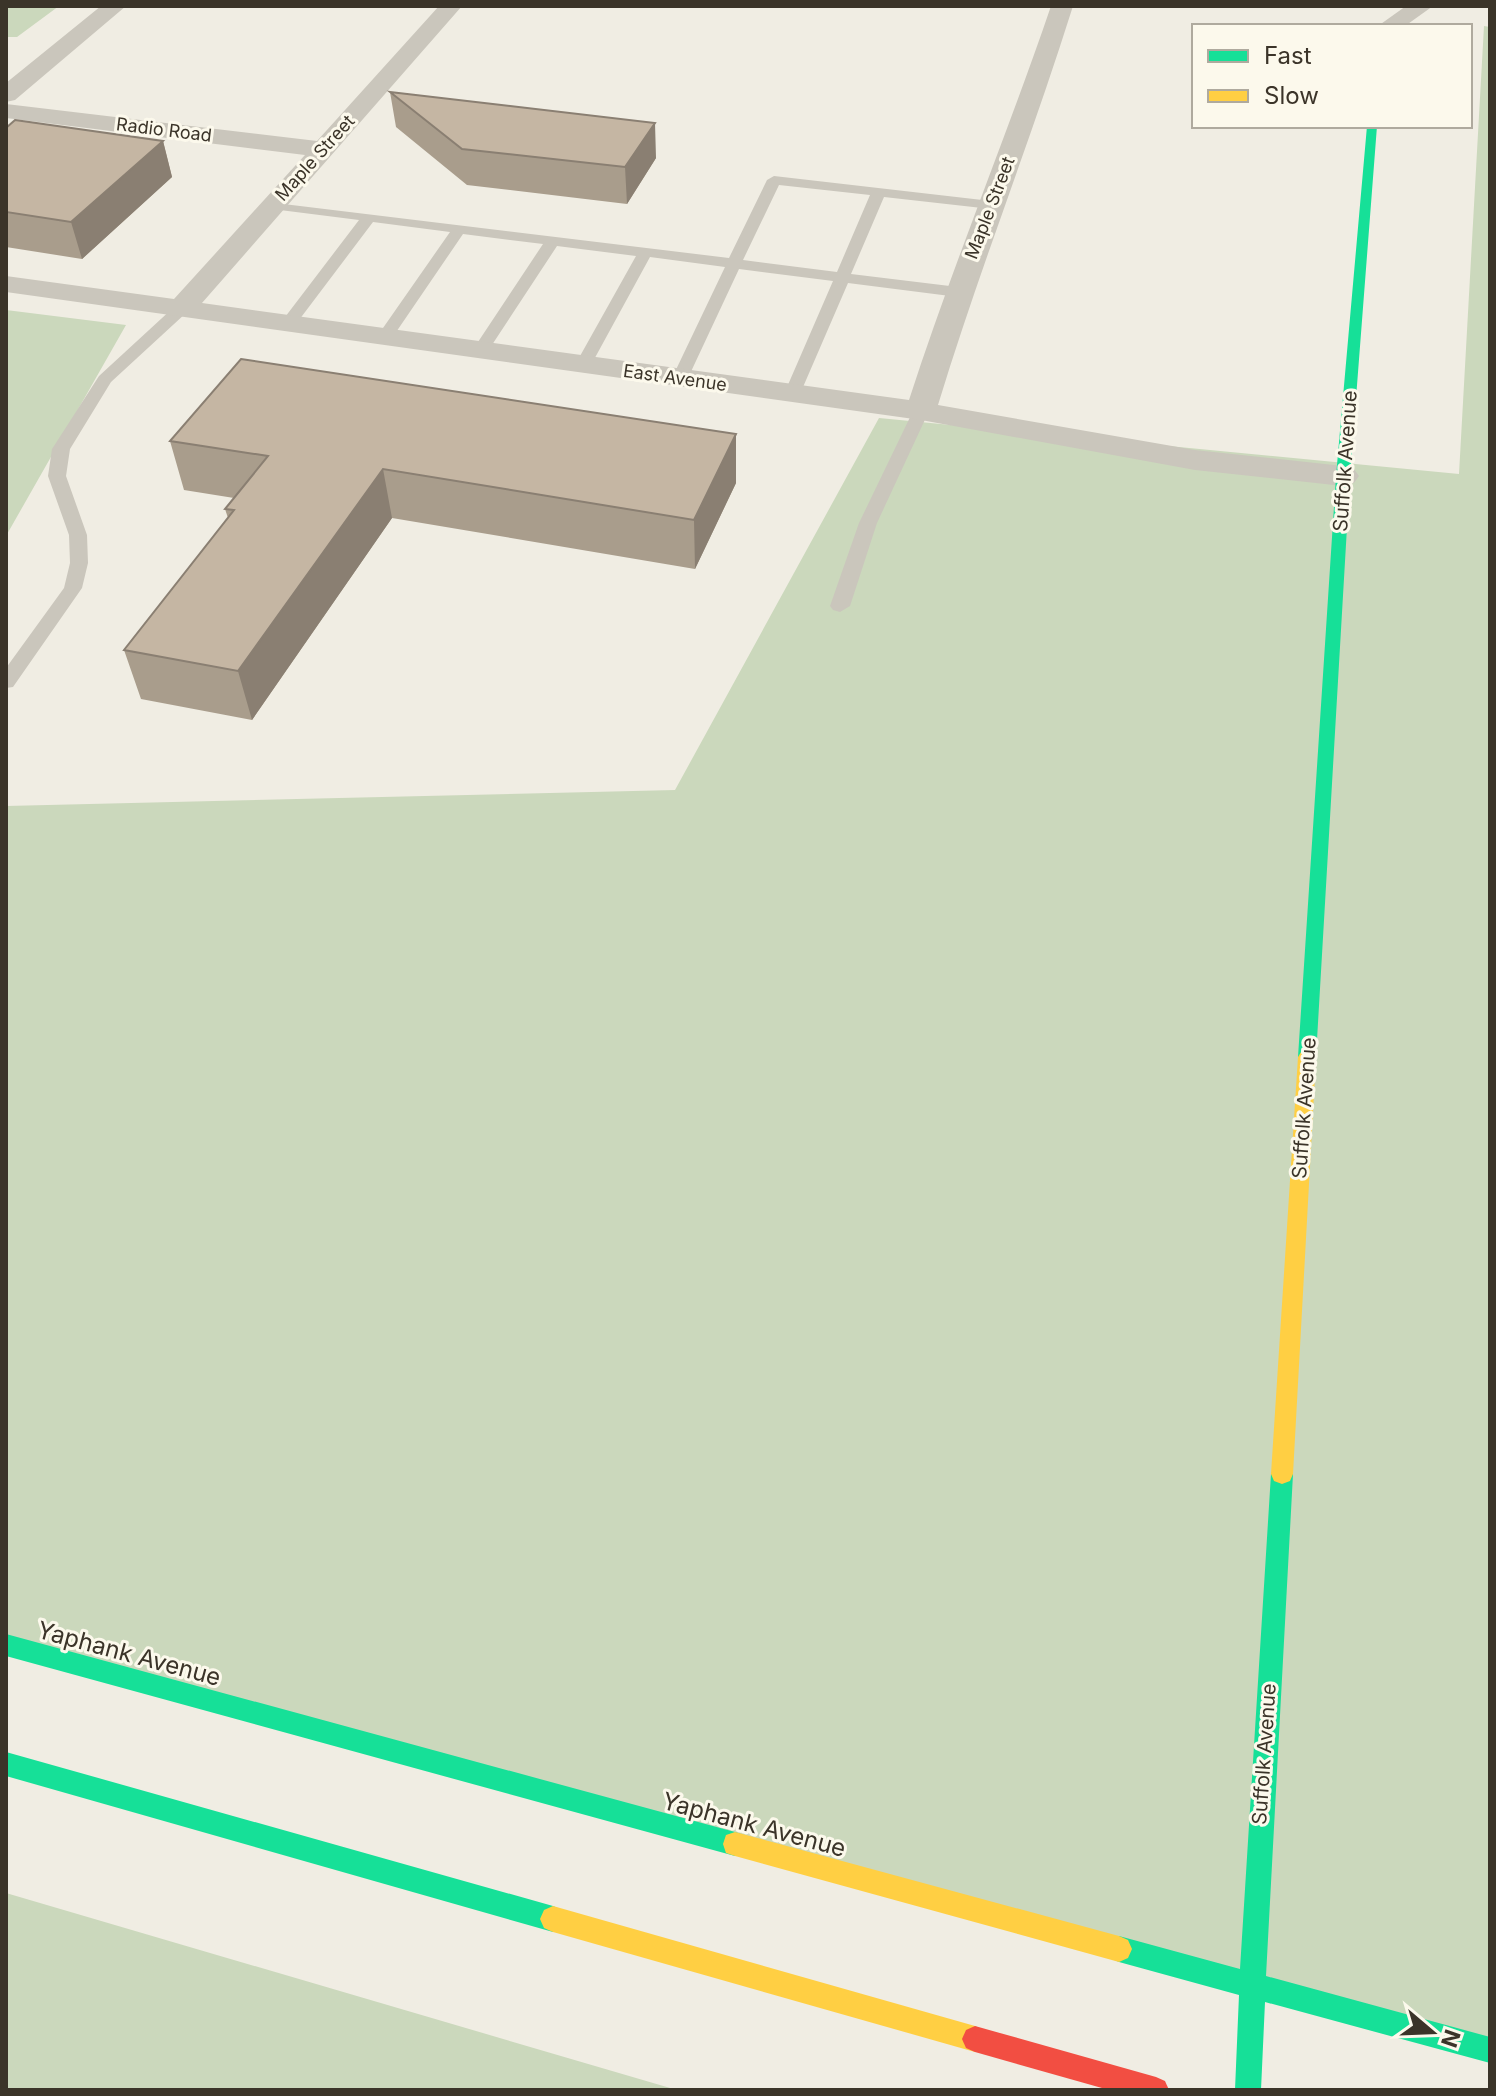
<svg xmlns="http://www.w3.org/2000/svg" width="1496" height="2096" font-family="Inter,sans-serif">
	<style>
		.green { fill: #cbd8bc }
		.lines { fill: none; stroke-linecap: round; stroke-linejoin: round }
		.lane { fill: #cac6bc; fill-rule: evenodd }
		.street { fill: #cac6bc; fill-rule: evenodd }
		.fast { fill: #16e098; fill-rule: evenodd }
		.slow { fill: #ffcf43; fill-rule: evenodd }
		.jam { fill: #f24e42; fill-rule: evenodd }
		.wall { fill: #a99d8c }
		.shaded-wall { fill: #8a7f72 }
		.building { fill: #c5b6a3; stroke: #8a7f72; stroke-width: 2 }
		.labels { text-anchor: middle; stroke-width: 6; stroke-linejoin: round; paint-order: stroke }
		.far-street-label { font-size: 18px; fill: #3b3429; stroke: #fcf9ec }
		.street-label { font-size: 20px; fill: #3b3429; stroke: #fcf9ec }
		.near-street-label { font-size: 24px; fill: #3b3429; stroke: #fcf9ec }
	</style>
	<rect width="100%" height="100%" fill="#f0ede3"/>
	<!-- green -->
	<path class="green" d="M6 6H59L17 37H6Z
		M1484 26 1490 27V2050L6 1645V806L675 790 879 418 1459 474Z
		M6 310 126 325 6 536Z
		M6 1893 677 2090H6Z"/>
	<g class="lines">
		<!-- lane -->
		<path class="lane" d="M774 176 991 201 998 205 991 209 884 197 851 274 958 287 966 292 958 297 848 283 800 394 792 399 784 394 833 281 739 269 688 378 680 383 672 378 725 267 650 257 591 365 583 370 575 365 636 256 557 246 486 354 480 356 472 351 543 244 463 234 390 341 384 343 376 338 450 232 373 222 293 328 287 330 279 325 359 220 272 209 267 208V202L729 258 767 180ZM779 185 870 195 837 272 743 260Z
			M180 305 186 307V313L111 382 70 449 66 476 87 535 88 563 82 588 13 687 6 688V668L64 588 70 563 69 535 48 476 52 449 99 376 174 307Z
			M921 406 929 411 877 523 850 606 840 612 833 610 830 606 859 523 913 411Z"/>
		<!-- street -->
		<path class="street" d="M101 6H126L15 100 6 102V83Z
			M439 6H462L202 303 909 400C952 267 1006 138 1051 6H1073C1031 140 979 270 938 405L1195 450 1343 466 1354 469 1359 476 1354 483 1343 486 1195 470 921 420 6 292V276L174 299 305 155 6 118V104L317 141Z
			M1406 6H1433L1405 26H1378Z"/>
		<!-- fast -->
		<path class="fast" d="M1367 126H1377L1350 476 1316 1057 1313 1062H1301L1298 1057 1336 476Z
			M1282 1464 1290 1467 1293 1474 1266 1976 1490 2037V2063L1265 2002 1261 2090H1235L1239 1995 1119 1962 1110 1958 1106 1949 1110 1940 1119 1936 1240 1969 1271 1474 1274 1467Z
			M6 1634 735 1832 744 1835 747 1844 744 1853 735 1856 6 1656Z
			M6 1752 553 1906 562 1910 566 1919 562 1928 553 1932 6 1776Z"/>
		<!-- slow -->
		<path class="slow" d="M1307 1050 1313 1052 1316 1057 1293 1474 1290 1481 1282 1484 1274 1481 1271 1474 1298 1057 1301 1052Z
			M735 1832 1119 1936 1128 1940 1132 1949 1128 1958 1119 1962 735 1856 726 1853 723 1844 726 1835Z
			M553 1906 975 2026 984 2030 988 2039 984 2048 975 2052 553 1932 544 1928 540 1919 544 1910Z"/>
		<!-- jam -->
		<path class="jam" d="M975 2026 1156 2077 1165 2081 1169 2090H1109L975 2052 966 2048 962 2039 966 2030Z"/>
	</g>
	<!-- wall -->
	<path class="wall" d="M390 92 656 158 627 204 467 185 396 127Z
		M6 128 163 141 172 177 82 259 6 247Z
		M736 434V483L695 569 392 518 252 720 141 699 124 650 228 518 225 509 234 498 184 490 170 441Z"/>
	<!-- shaded-wall -->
	<path class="shaded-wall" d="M655 123 656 158 627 204 625 167Z
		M163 141 172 177 82 259 71 222Z
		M736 434V483L695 569 694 520Z
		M383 469 392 518 252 720 238 671Z"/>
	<!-- building -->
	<path class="building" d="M390 92 655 123 625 167 462 149Z
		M15 120 163 141 71 222 6 212V128Z
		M241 359 736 434 694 520 383 469 238 671 124 650 234 510 225 509 268 456 170 441Z"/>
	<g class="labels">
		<!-- far-street labels -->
		<g class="far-street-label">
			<text transform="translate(164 130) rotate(7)" y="6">Radio Road</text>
			<text transform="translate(315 158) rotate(-48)" y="6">Maple Street</text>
			<text transform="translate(990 208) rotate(-69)" y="6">Maple Street</text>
			<text transform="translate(675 378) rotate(8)" y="6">East Avenue</text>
		</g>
		<!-- street labels -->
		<g class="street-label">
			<text transform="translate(1345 461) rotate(-86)" y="7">Suffolk Avenue</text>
			<text transform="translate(1304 1108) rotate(-86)" y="7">Suffolk Avenue</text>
			<text transform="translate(1264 1754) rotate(-86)" y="7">Suffolk Avenue</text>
		</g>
		<!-- near-street labels -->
		<g class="near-street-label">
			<text transform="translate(129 1654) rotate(15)" y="8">Yaphank Avenue</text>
			<text transform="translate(754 1825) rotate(15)" y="8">Yaphank Avenue</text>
		</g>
	</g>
	<!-- border -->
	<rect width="1496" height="2096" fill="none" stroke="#3b3429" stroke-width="16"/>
	<!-- legend -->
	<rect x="1192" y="24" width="280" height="104" fill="#fcf9ec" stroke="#afaa9e" stroke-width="2"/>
	<rect x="1208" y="50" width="40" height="12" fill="#16e098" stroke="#afaa9e" stroke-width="2"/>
	<text x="1264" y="64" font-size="24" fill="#3b3429">Fast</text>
	<rect x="1208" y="90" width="40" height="12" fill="#ffcf43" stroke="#afaa9e" stroke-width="2"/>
	<text x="1264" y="104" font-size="24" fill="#3b3429">Slow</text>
	<!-- north arrow -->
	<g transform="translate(1432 2032) rotate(109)" stroke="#fcf9ec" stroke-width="6" paint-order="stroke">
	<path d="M0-6L14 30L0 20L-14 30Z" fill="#3b3429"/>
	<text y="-12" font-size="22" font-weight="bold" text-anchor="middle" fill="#3b3429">N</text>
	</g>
</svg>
